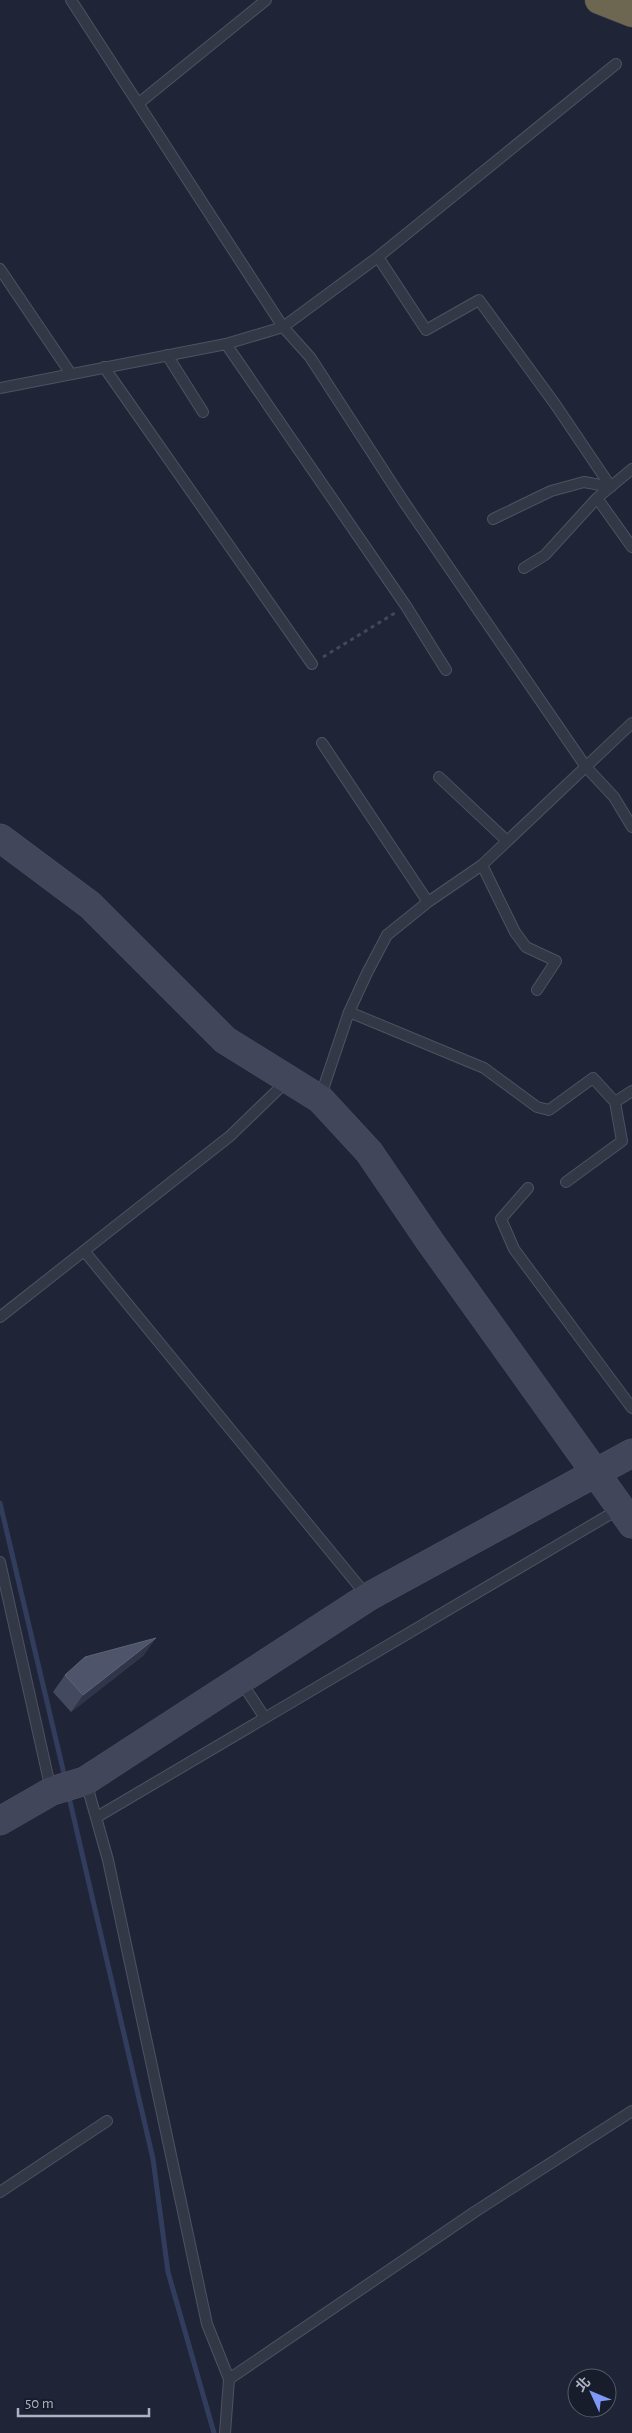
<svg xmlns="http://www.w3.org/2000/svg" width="632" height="2433" font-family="'Alegreya Sans','Noto Sans TC',sans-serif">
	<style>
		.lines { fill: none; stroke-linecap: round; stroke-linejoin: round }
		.stream { stroke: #323d5e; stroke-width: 5 }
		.lane-casing { stroke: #4d5262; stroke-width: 12 }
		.secondary-casing { stroke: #4d5262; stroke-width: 29 }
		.highway-casing { stroke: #3a3f4e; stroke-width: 29 }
		.path { stroke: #3c4c52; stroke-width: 3; stroke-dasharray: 4 4; stroke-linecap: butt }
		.lane { stroke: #333846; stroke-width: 10 }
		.secondary { stroke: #41465a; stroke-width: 28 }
		.highway { stroke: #6d6650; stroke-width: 28 }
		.wall { fill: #434a5f }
		.shaded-wall { fill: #30364a }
		.building { fill: #4e556a; stroke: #5d6478 }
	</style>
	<rect width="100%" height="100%" fill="#1f2536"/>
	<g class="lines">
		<!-- stream -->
		<path class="stream" d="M0 1503 65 1778
			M68 1793 153 2159 168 2272 214 2433"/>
		<!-- lane casing -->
		<g class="lane-casing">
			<path id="lane" d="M71 0 283 327 310 357 404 502 586 767 614 797 632 827
				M139 103 266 0
				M378 257 426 330 479 300 555 404 611 487 584 482 551 491 493 519
				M0 269 71 374
				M226 344 406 606 446 670
				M167 355 203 412
				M104 367 312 664
				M0 388 226 344 283 327 378 257 616 64
				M632 469 597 498 632 547
				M524 568 545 555 597 498
				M322 743 428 902
				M439 777 507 841
				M482 865 515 932 526 947 556 961 537 990
				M349 1012 484 1068 537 1107 549 1110 593 1078 615 1102 632 1091
				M320 1098 349 1012 367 973 387 935 428 902 482 865 632 723
				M566 1182 622 1141 615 1102
				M528 1188 501 1219 514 1249 632 1408
				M85 1252 367 1596
				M0 1317 230 1136 288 1080
				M0 1562 51 1790
				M240 1680 265 1718
				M86 1782 108 1860 207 2324 229 2379 225 2433
				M97 1817 619 1509
				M0 2192 107 2121
				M229 2379 476 2211 632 2111"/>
		</g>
		<!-- secondary casing -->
		<g class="secondary-casing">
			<path id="secondary" d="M0 838 90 905 225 1040 320 1099 369 1152 431 1243 632 1524
				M0 1821 52 1791 85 1781 368 1597 632 1453"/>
		</g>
		<!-- highway casing -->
		<g class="highway-casing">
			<path id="highway" d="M599 0 632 13"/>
		</g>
		<!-- path -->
		<path class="path" d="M323 657 395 613"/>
		<!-- lane -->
		<use href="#lane" class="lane"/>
		<!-- secondary -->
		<use href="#secondary" class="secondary"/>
		<!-- highway -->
		<use href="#highway" class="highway"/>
	</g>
	<!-- wall -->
	<path class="wall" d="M144 1655 71 1712 53 1692 65 1675Z"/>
	<!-- shaded-wall -->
	<path class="shaded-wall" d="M156 1638 144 1655 71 1712 83 1695Z"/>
	<!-- building -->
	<path class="building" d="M156 1638 83 1695 65 1675 85 1657Z"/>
	<!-- north arrow -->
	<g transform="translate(592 2393) rotate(314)"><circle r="24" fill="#181d2b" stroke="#535968"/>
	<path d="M0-4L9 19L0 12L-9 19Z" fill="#7e99f7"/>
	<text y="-8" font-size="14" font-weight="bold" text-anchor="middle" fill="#acb2c4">北</text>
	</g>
	<!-- scale -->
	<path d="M18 2408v8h131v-8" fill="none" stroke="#acb2c4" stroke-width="2.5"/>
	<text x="25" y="2408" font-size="15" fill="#acb2c4" stroke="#181d2b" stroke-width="4" paint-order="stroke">50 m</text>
</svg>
